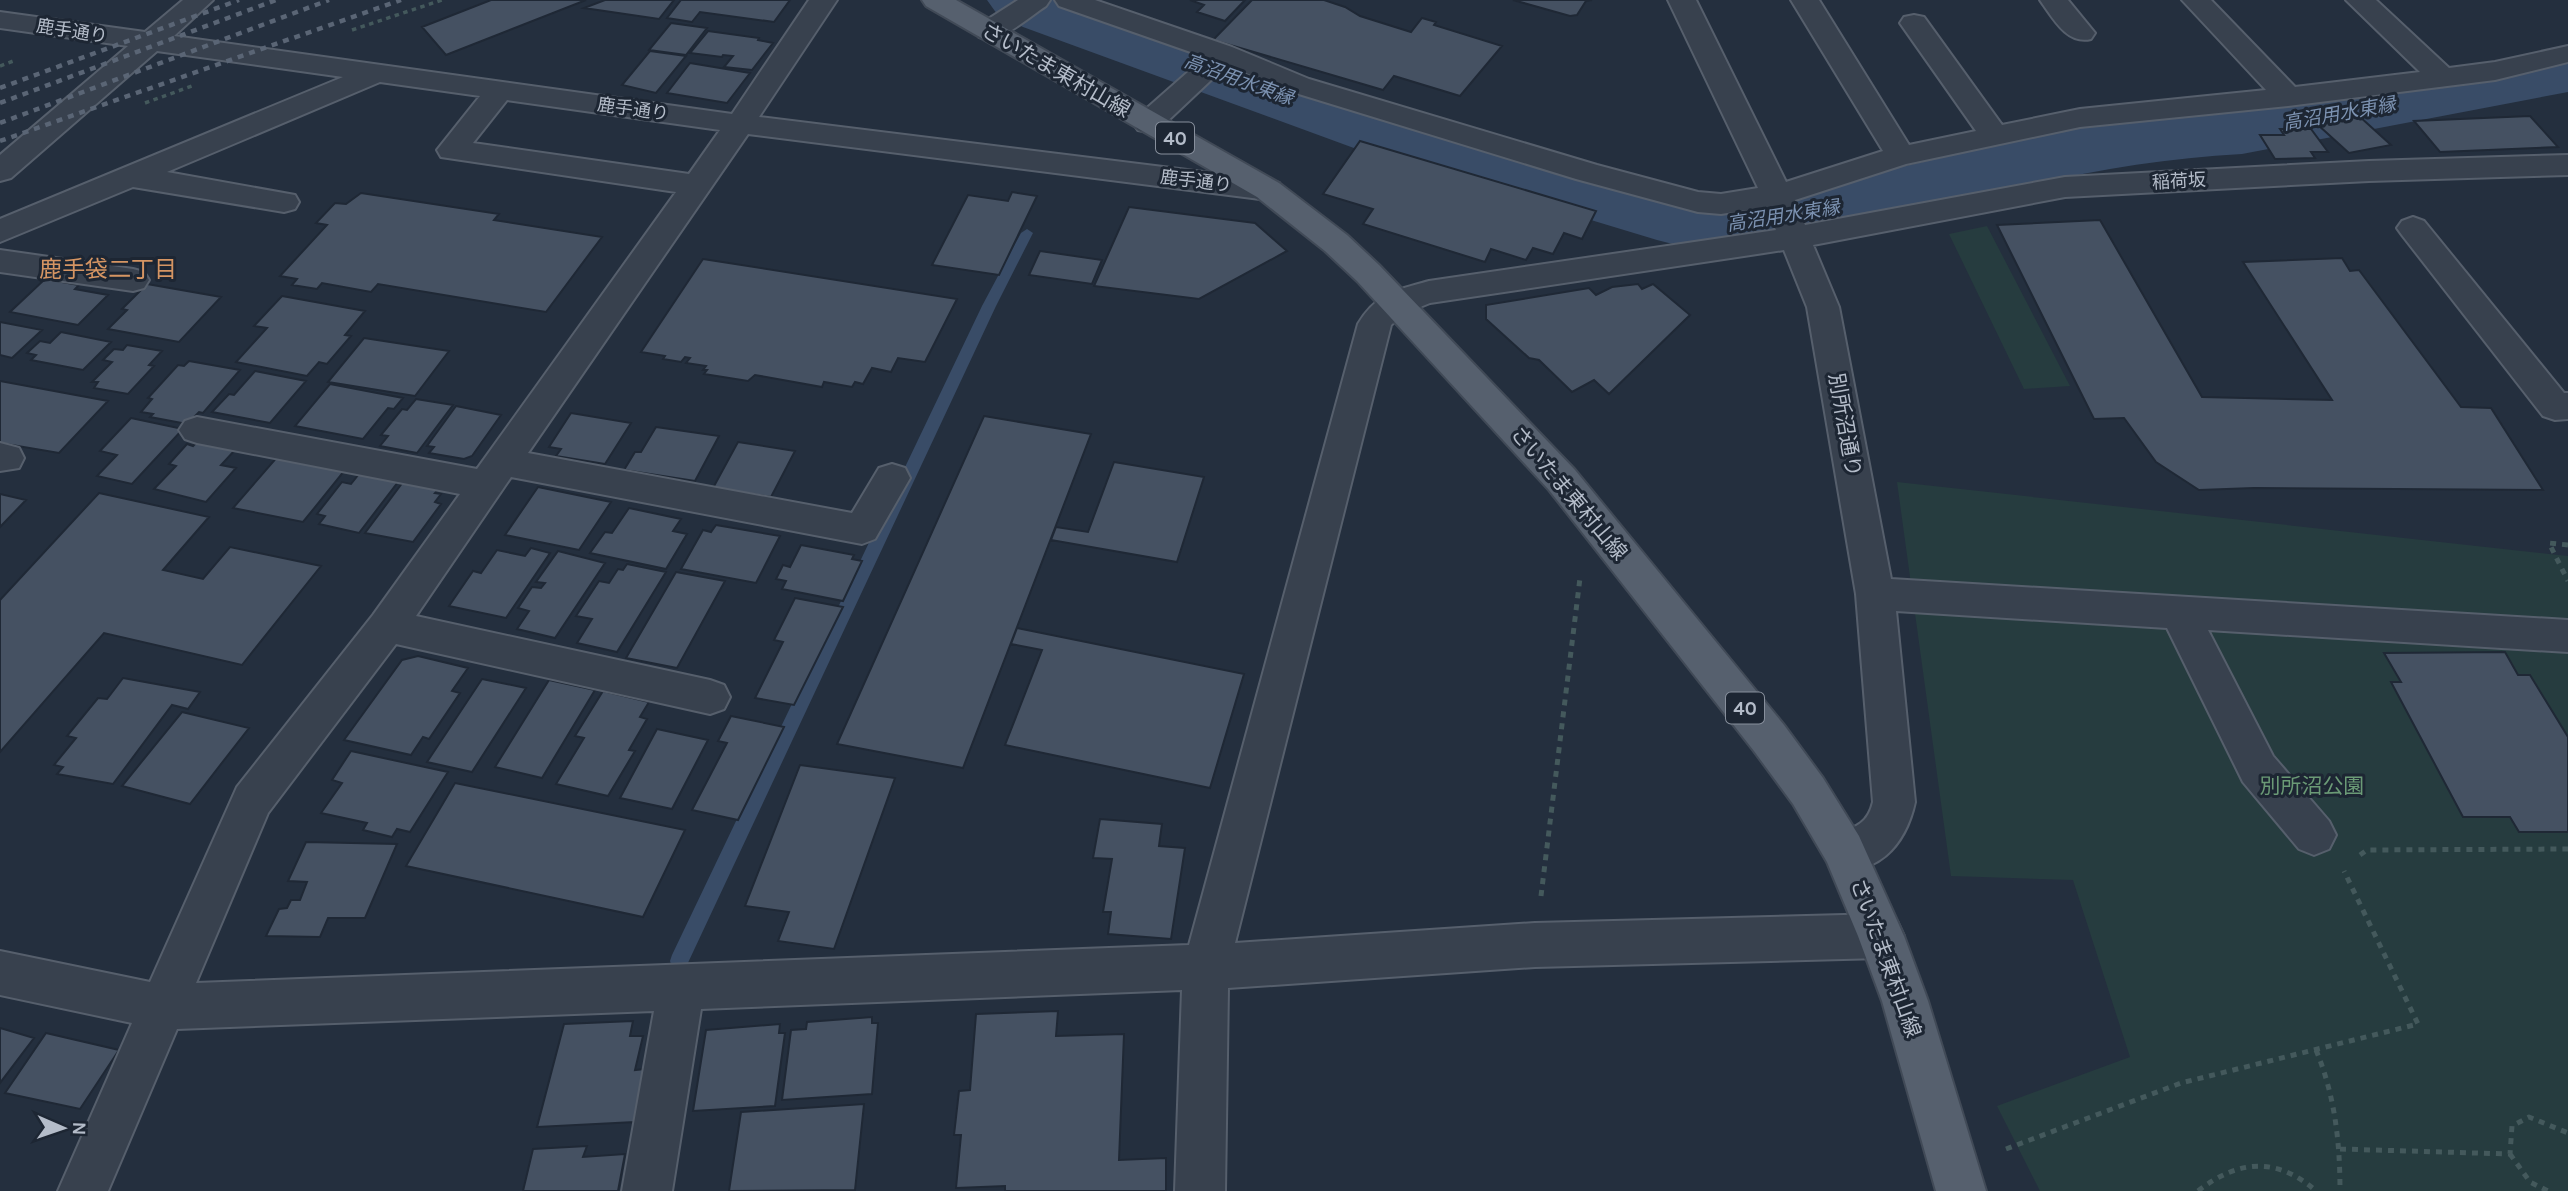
<svg xmlns="http://www.w3.org/2000/svg" width="2568" height="1191" font-family="Karla,'Noto Sans JP',sans-serif">
	<style>
		.green { fill: #263c3f }
		.lines { fill: none; stroke-linecap: round; stroke-linejoin: round }
		.stream { fill: #394c67; fill-rule: evenodd }
		.river { fill: #394c67; fill-rule: evenodd }
		.building { fill: #455162; stroke: #1f2835; stroke-width: 2 }
		.minor-casing { stroke: #565f6c; stroke-width: 4 }
		.major-casing { stroke: #414a57; stroke-width: 4 }
		.path-far1 { stroke: #44595c; stroke-width: 3.5; stroke-dasharray: 4.5 4.5; stroke-linecap: butt }
		.path { stroke: #44595c; stroke-width: 5; stroke-dasharray: 6 6; stroke-linecap: butt }
		.minor { fill: #38414e; fill-rule: evenodd }
		.major { fill: #56606e; fill-rule: evenodd }
		.rail { stroke: #5a6575; stroke-width: 4.5; stroke-dasharray: 6 6; stroke-linecap: butt }
		.labels { text-anchor: middle; stroke-width: 6; stroke-linejoin: round; paint-order: stroke }
		.far-street-label { font-size: 18px; fill: #b4bcc9; stroke: #1d2633 }
		.far-water-label { font-size: 19px; font-style: italic; fill: #7c92b1; stroke: #1d2633 }
		.shield { fill: #1d2633; stroke: #878f9c; stroke-width: 2 }
		.shield-label { font-size: 19px; font-weight: bold; fill: #b4bcc9 }
		.street-label { font-size: 21px; fill: #b4bcc9; stroke: #1d2633 }
		.park-label { font-size: 21px; fill: #6b9a76; stroke: #1d2633 }
		.neighbourhood-label { font-size: 23px; fill: #d59563; stroke: #1d2633 }
	</style>
	<rect width="100%" height="100%" fill="#242f3e"/>
	<!-- green -->
	<path class="green" d="M1987 226 2070 386 2024 389 1949 234Z
		M1897 482 2568 556V1191H2040L1997 1106 2130 1057 2073 880 1951 876Z"/>
	<g class="lines">
		<!-- stream -->
		<path class="stream" d="M1027 229 1033 233 996 306 686 967 679 970 672 967 670 961 672 955 982 306 1021 233Z"/>
		<!-- river -->
		<path class="river" d="M987 0H1075L1414 117 1687 196 1733 197 1780 191 1866 175 2079 126 2187 110 2242 108 2568 50V92L2242 154C2169 158 2098 169 2027 186 1961 202 1896 220 1830 233 1772 245 1716 257 1657 240L1362 151 1023 27 997 14Z"/>
	</g>
	<!-- building -->
	<path class="building" d="M491 0H586L446 55 422 27Z
		M605 0H674L659 19 584 8Z
		M681 0H790L774 22 700 12 692 22 667 18Z
		M1190 0H1245L1225 21 1197 12 1204 5Z
		M1252 0H1324L1345 7 1360 16 1411 32 1422 18 1436 22 1434 25 1502 46 1460 96 1394 76 1383 90 1213 40Z
		M1513 0H1592L1586 1 1577 15 1570 16Z
		M671 23 707 28 686 55 649 50Z
		M708 31 759 38 758 40 773 43 752 70 724 67 733 56 723 55 722 57 690 53Z
		M650 51 686 56 656 93 622 85Z
		M690 63 750 73 727 103 667 93Z
		M2359 116 2391 145 2349 153 2317 124Z
		M2530 116 2558 147 2440 152 2414 121Z
		M2280 129H2311L2328 152H2311L2315 158 2275 159 2260 135H2284Z
		M1360 141 1596 211 1582 239 1564 233 1553 254 1533 248 1526 260 1491 249 1485 262 1363 224 1373 209 1323 194Z
		M1012 192 1037 196 999 275 932 265 968 195 1008 201Z
		M361 193 499 214 494 220 602 237 546 312 378 284 371 292 322 283 317 289 292 285 297 279 280 276 327 225 316 223 335 203 346 204Z
		M1129 207 1255 223 1287 251 1199 299 1094 286Z
		M2100 220 2202 397 2332 400 2243 262 2342 258 2350 271 2359 270 2461 407 2491 408 2543 490 2254 488 2199 490 2156 462 2124 418 2094 419 1997 225Z
		M1040 251 1102 260 1092 284 1029 275Z
		M703 259 957 299 925 362 898 358 891 372 872 368 863 384 855 382 852 387 824 382 822 387 755 375 748 381 704 374 707 370H703L706 366 686 363 690 358 685 357 681 362 663 359 665 356 641 352Z
		M45 279 79 285 75 289 108 295 78 325 10 312Z
		M147 284 221 297 179 342 108 329 127 310 122 309Z
		M1638 284 1642 289 1653 284 1690 315 1609 394 1594 380 1572 392 1539 360 1529 358 1486 319V305L1589 288 1596 295 1612 287Z
		M282 296 365 311 345 335 351 336 327 364 319 362 307 376 236 362 267 328 254 326Z
		M0 322 42 330 12 358 0 355Z
		M61 332 111 342 83 370 31 360 36 355 27 353 40 341 50 343Z
		M364 338 449 351 415 396 328 382Z
		M127 345 162 351 149 365 154 366 128 394 94 388 98 382H92L112 362 103 360 114 349 123 350Z
		M189 361 240 370 203 413 199 412 187 424 150 417 153 414 141 412 152 399 148 398 178 365 184 366Z
		M255 371 306 381 270 423 212 412 229 394 234 395Z
		M0 381 108 401 59 453 0 443Z
		M330 384 403 398 394 409 388 408 363 439 295 426Z
		M416 399 453 405 417 453 380 446 388 436 381 435 402 409 407 410Z
		M456 406 501 415 472 456 464 459 429 453 434 447 427 446Z
		M571 413 631 423 605 464 556 456 561 449 549 447Z
		M984 416 1091 434 963 768 837 744Z
		M131 418 183 429 132 484 97 476 117 455 100 451Z
		M656 427 719 436 695 481 624 470 635 452H641Z
		M197 442 235 450 221 465 236 468 206 502 154 489 176 466 169 464 187 444 193 446Z
		M738 442 795 451 771 497 713 488Z
		M278 456 345 470 303 522 233 508Z
		M1114 462 1204 477 1177 562 1051 540 1056 527 1088 532Z
		M359 474 398 482 359 533 319 524 325 516 317 514 342 482 351 484Z
		M403 482 439 489 435 493 441 494 435 502 441 504 413 542 365 533Z
		M538 487 611 502 579 550 505 535Z
		M99 493 209 517 163 570 203 579 230 547 321 566 242 665 104 633 0 752V600Z
		M0 494 26 500 0 527Z
		M629 508 681 519 673 531 687 534 666 569 590 553 605 532 612 533Z
		M716 525 780 536 756 583 681 569 703 530 711 532Z
		M801 545 854 555 852 559 862 561 843 601 782 589 786 581 776 579 783 565 790 567Z
		M531 548 550 553 506 618 449 606 473 571 481 573 497 550 525 556Z
		M558 551 605 563 555 638 517 629 529 611 518 608 532 587 541 588 545 583 536 582Z
		M627 564 666 572 617 652 577 643 592 619 576 616 599 581 609 583 618 569 623 570Z
		M676 572 725 581 677 668 626 658Z
		M795 598 843 607 794 705 755 698 783 642 774 640Z
		M1017 628 1244 674 1210 788 1005 745 1042 650 1011 644Z
		M2505 652 2518 675H2530L2568 737V832H2519L2510 817H2463L2391 682H2401L2384 653Z
		M418 656 468 668 452 691 460 693 429 739 423 737 411 755 344 740 402 660Z
		M123 678 200 692 188 709 172 705 113 784 57 774 63 767 54 765 76 738 67 736 98 698 107 699Z
		M482 679 526 688 472 772 427 762Z
		M549 680 595 690 542 778 495 767Z
		M603 691 649 702 640 717 647 719 629 750 635 751 608 796 556 784 584 738 575 736Z
		M182 712 249 728 190 804 122 786Z
		M731 716 784 727 738 820 692 810 727 743 718 741Z
		M657 729 708 740 672 809 620 798Z
		M351 751 448 772 410 832 397 829 392 837 363 830 367 823 321 813 342 783 332 780Z
		M800 765 895 778 834 949 778 941 789 912 745 906Z
		M455 783 685 830 643 917 406 866Z
		M1100 819 1162 824 1159 846 1185 848 1171 939 1108 934 1111 912H1103L1112 859 1093 858Z
		M306 842 397 844 365 918H328L320 937 266 936 279 909 287 908 291 900H300L307 882 288 881Z
		M1058 1011 1056 1036 1124 1034 1119 1160 1166 1158V1191H1005V1186L956 1188 961 1135H954L959 1091 970 1090 976 1014Z
		M872 1017V1023H878L872 1094 782 1100 791 1030 806 1029 807 1022Z
		M633 1021 630 1036H643L635 1070 645 1069 635 1122 537 1127 564 1024Z
		M780 1024 779 1033H785L775 1106 693 1111 706 1030Z
		M0 1028 34 1038 0 1083Z
		M46 1033 119 1050 80 1109 5 1093Z
		M864 1104 855 1190 729 1191 741 1112Z
		M587 1146 583 1157 625 1154 618 1191H523L533 1149Z"/>
	<g class="lines">
		<!-- minor casing -->
		<g class="minor-casing">
			<path id="minor" d="M183 0H213L174 36 732 114 809 0H837L759 117 1268 180 1279 183 1283 190 1279 197 1268 200 748 134 528 453 852 513 879 468 892 464 905 468 910 478 875 539 862 544 511 477 416 616 710 680 724 685 730 697 724 709 710 714 396 644 268 813 196 983 1189 945 1358 324C1377 293 1396 290 1429 281L1776 230 1766 207 1721 214 1698 212 1576 179 1289 91 1227 65 1158 130 1148 132 1138 130 1133 123 1138 116 1205 57 1059 6 1055 0H1095L1232 47 1309 79 1597 165 1698 192 1721 194 1758 188 1668 0H1696L1786 182 1883 151 1791 0H1819L1909 145 1976 131 1900 23 1904 17 1914 15 1924 17 2002 125 2080 109 2266 90 2182 0H2211L2295 87 2420 72 2346 0H2376L2449 68 2495 62 2568 46V62L2495 80 2288 106 2080 127 1906 164 1795 200 1805 225 2065 177 2369 161 2568 155V175L2369 181 2065 197 1813 245 1839 307 1891 579 2568 620V652L2208 630 2273 756 2329 821 2336 835 2329 849 2314 855 2299 849 2243 782 2167 628 1896 611 1915 802C1906 844 1875 882 1829 864L1822 850 1829 836C1850 828 1867 828 1873 802L1856 594 1807 307 1784 250 1430 303 1403 314 1391 325 1235 943 1535 923 1881 914 1897 921 1904 936 1897 951 1881 958 1535 967 1228 988 1225 1191H1175L1182 990 701 1009 672 1191H622L654 1011 177 1029 108 1191H58L132 1023 0 995V951L150 982 237 787 373 615 460 494 197 443 185 439 179 430 185 421 197 417 477 469 676 192 441 157 437 150 480 96 380 82 167 172 295 195 299 202 295 209 284 212 133 187 0 242V219L343 77 157 51 11 178 0 181V155L128 46 0 28V12L145 32ZM507 100 720 130 689 174 473 143Z
				M1018 0H1050L1046 6C1027 18 1003 43 979 37L975 31 979 25Z
				M2040 0H2068L2095 33 2091 39C2067 45 2053 18 2040 0Z
				M2413 217 2424 221 2564 393H2568V419L2555 420 2543 416 2402 235 2397 228 2402 221Z
				M0 250 133 269 144 272 149 280 144 288 133 291 0 272Z
				M0 443 19 448 24 458 19 468 0 471Z"/>
		</g>
		<!-- major casing -->
		<g class="major-casing">
			<path id="major" d="M922 0H956L1279 183 1347 235 1379 265 1575 470 1784 725 1823 778 1859 836 1904 936 1928 1001 1986 1191H1936L1882 1001 1858 936 1827 862 1793 804 1754 751 1549 490 1357 281 1325 251 1257 197 926 6Z"/>
		</g>
		<!-- path-far1 -->
		<path class="path-far1" d="M352 30 442 0
			M0 66 16 60
			M145 103 192 86"/>
		<!-- path -->
		<path class="path" d="M2568 545 2549 543 2568 581
			M2360 855 2367 850 2568 849
			M1541 896 1580 578
			M2316 1050C2335 1096 2340 1142 2340 1191
			M2006 1149 2181 1083 2418 1024 2344 871
			M2340 1149 2510 1154 2512 1126 2529 1117 2568 1133
			M2510 1154 2530 1182 2548 1191
			M2198 1191C2238 1160 2276 1156 2316 1191"/>
		<!-- minor -->
		<use href="#minor" class="minor"/>
		<!-- major -->
		<use href="#major" class="major"/>
		<!-- rail -->
		<path class="rail" d="M0 88 239 0
			M0 103 276 0
			M0 123 329 0
			M0 141 401 0"/>
	</g>
	<g class="labels">
		<!-- far-street labels -->
		<g class="far-street-label">
			<text transform="translate(72 31) rotate(9)" y="6">鹿手通り</text>
			<text transform="translate(633 109) rotate(8)" y="6">鹿手通り</text>
			<text transform="translate(1196 181) rotate(7)" y="6">鹿手通り</text>
			<text transform="translate(2179 181) rotate(-3)" y="6">稲荷坂</text>
		</g>
		<!-- far-water labels -->
		<g class="far-water-label">
			<text transform="translate(1239 79) rotate(20)" y="7">高沼用水東縁</text>
			<text transform="translate(2339 113) rotate(-10)" y="7">高沼用水東縁</text>
			<text transform="translate(1783 215) rotate(-9)" y="7">高沼用水東縁</text>
		</g>
		<!-- shield labels -->
		<g class="shield">
			<rect x="1156" y="122.5" width="38" height="31" rx="5"/>
			<rect x="1726" y="692.5" width="38" height="31" rx="5"/>
		</g>
		<g class="shield-label">
			<text x="1175" y="145">40</text>
			<text x="1745" y="715">40</text>
		</g>
		<!-- street labels -->
		<g class="street-label">
			<text transform="translate(1056 70) rotate(30)" y="7">さいたま東村山線</text>
			<text transform="translate(1845 425) rotate(80)" y="7">別所沼通り</text>
			<text transform="translate(1569 493) rotate(50)" y="7">さいたま東村山線</text>
			<text transform="translate(1886 958) rotate(70)" y="7">さいたま東村山線</text>
		</g>
		<!-- park labels -->
		<g class="park-label">
			<text x="2312" y="793">別所沼公園</text>
		</g>
		<!-- neighbourhood labels -->
		<g class="neighbourhood-label">
			<text x="108" y="277">鹿手袋二丁目</text>
		</g>
	</g>
	<!-- north arrow -->
	<g transform="translate(63 1128) rotate(92)" stroke="#1d2633" stroke-width="5" paint-order="stroke">
	<path d="M0-5L12 26L0 18L-12 26Z" fill="#b4bcc9"/>
	<text y="-10" font-size="19" font-weight="bold" text-anchor="middle" fill="#b4bcc9">N</text>
	</g>
</svg>
